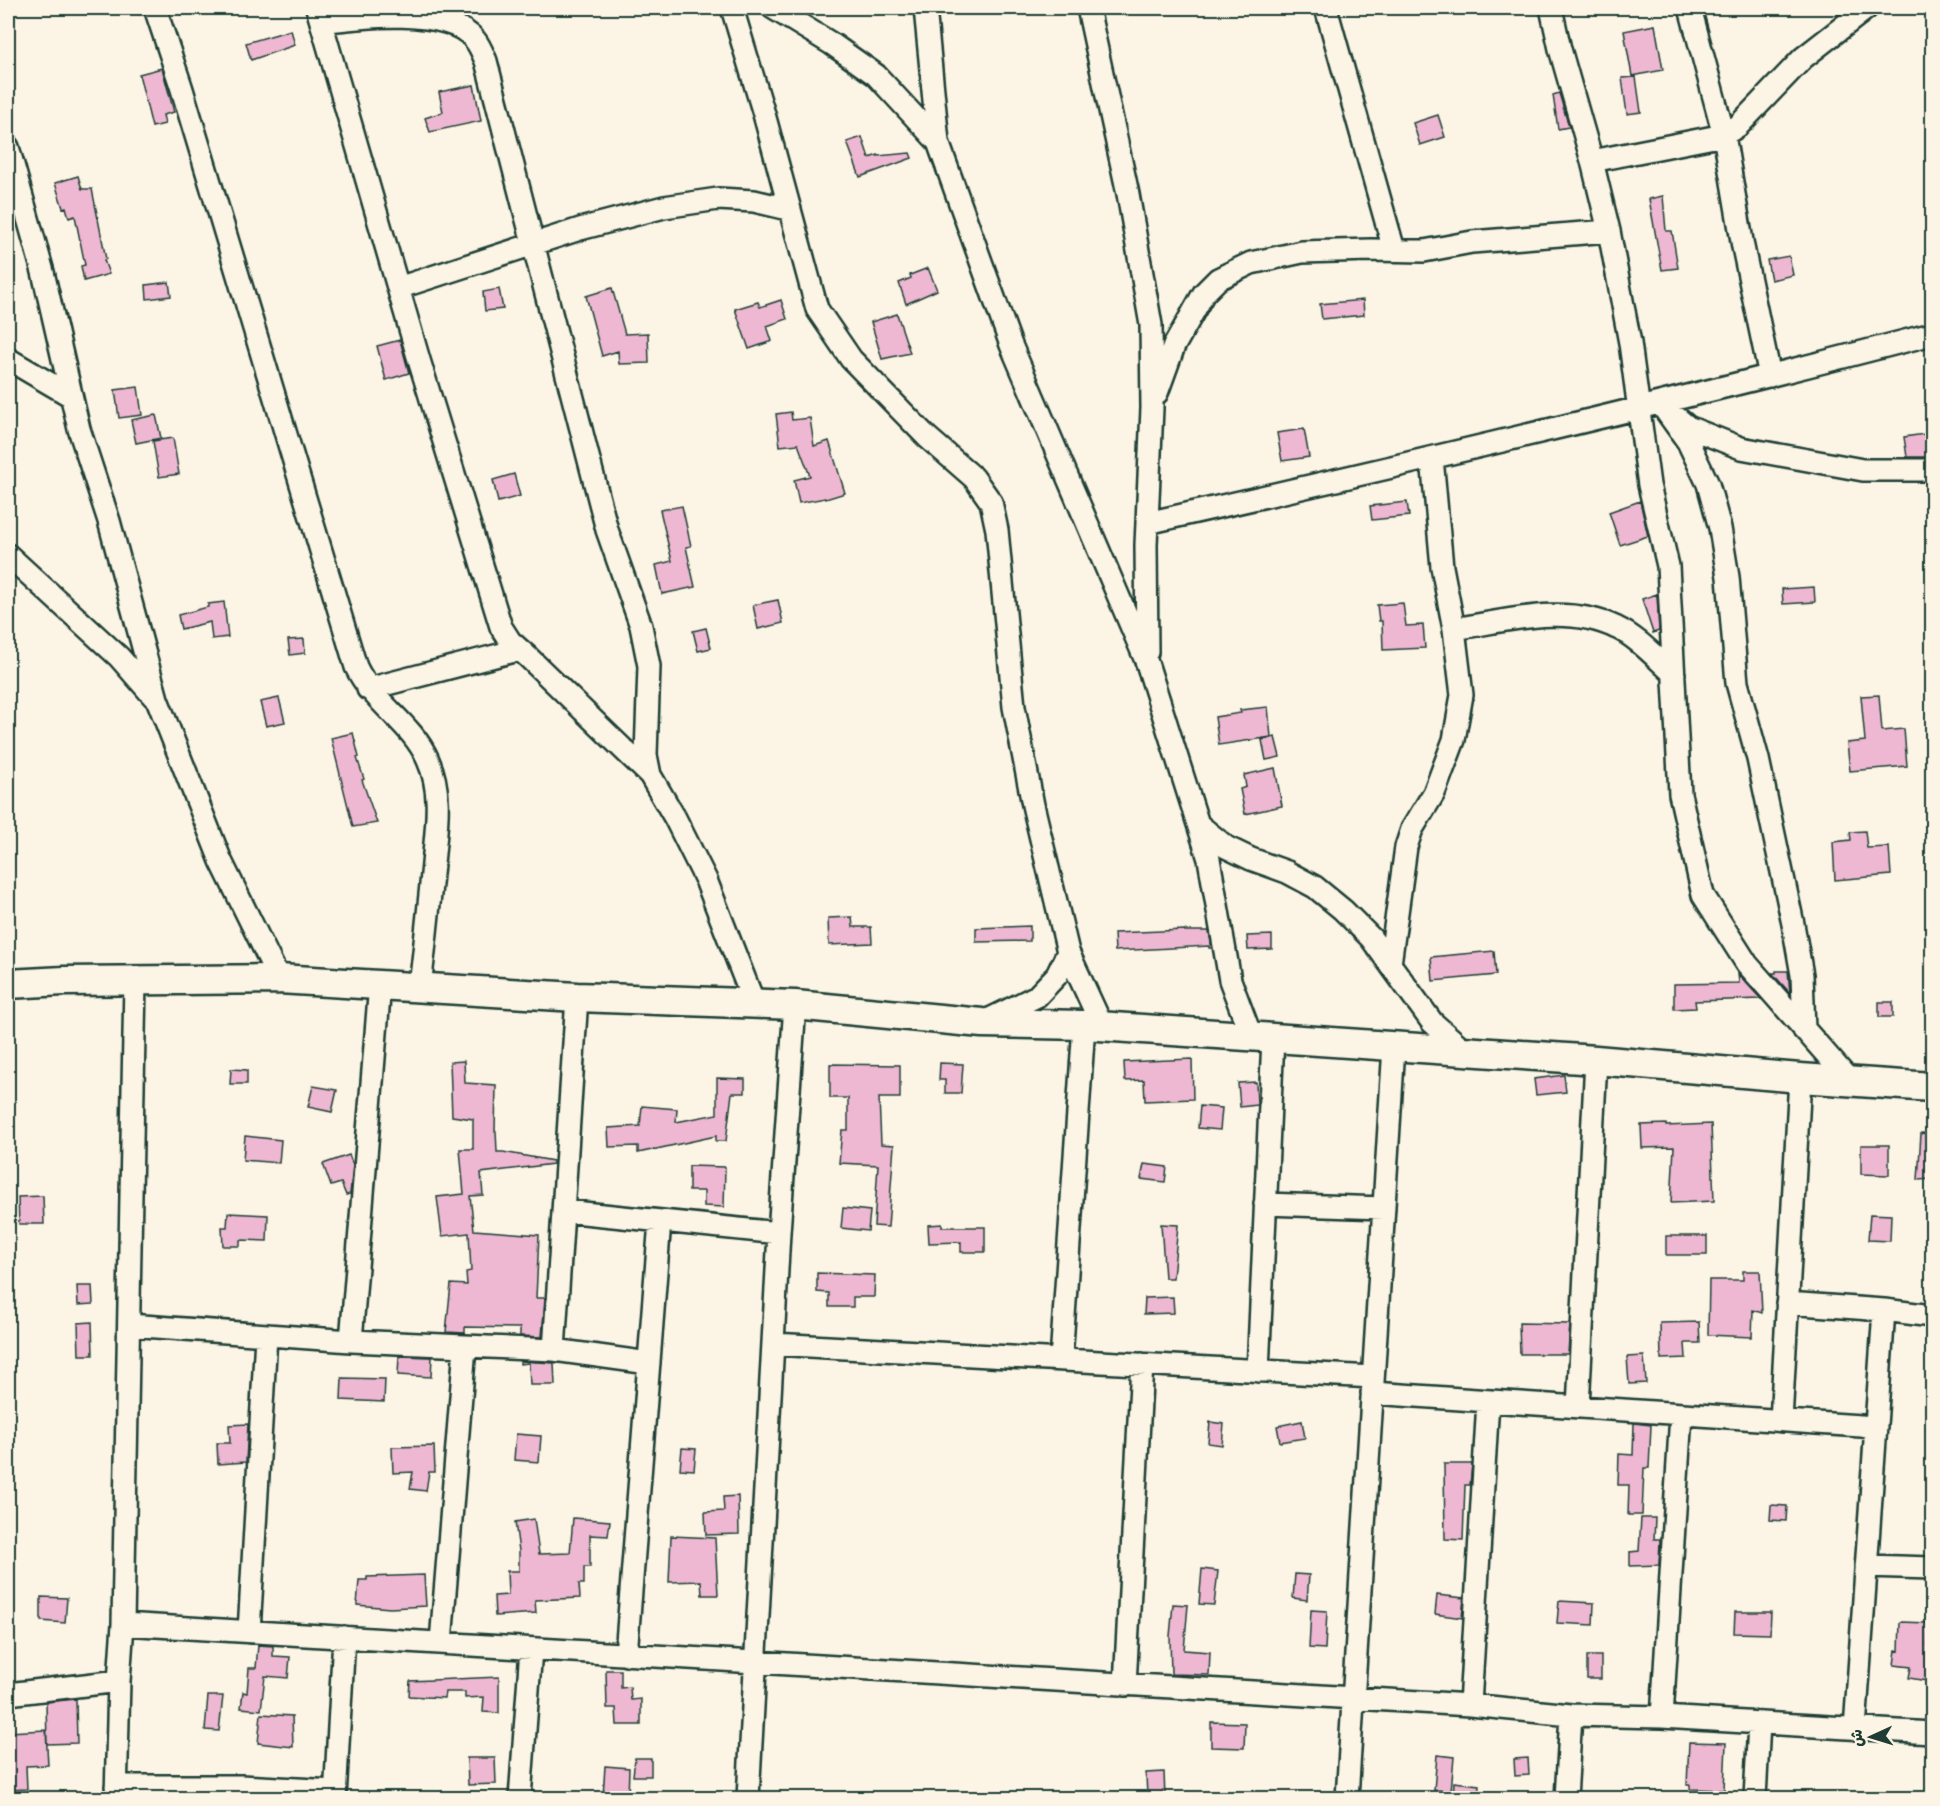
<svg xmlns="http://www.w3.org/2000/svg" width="1940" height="1806" font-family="'Architects Daughter','Playpen Sans Arabic',sans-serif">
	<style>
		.building { fill: #eeb8d2; stroke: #1f3d34; stroke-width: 1.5 }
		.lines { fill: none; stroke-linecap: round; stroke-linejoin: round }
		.street-casing { stroke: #1f3d34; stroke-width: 26 }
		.secondary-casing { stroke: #1f3d34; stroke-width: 33 }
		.street { stroke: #fcf5e5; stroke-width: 21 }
		.secondary { stroke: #fcf5e5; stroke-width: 28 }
	</style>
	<rect width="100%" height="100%" fill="#fcf5e5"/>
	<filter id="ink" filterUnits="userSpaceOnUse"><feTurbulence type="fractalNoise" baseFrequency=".0167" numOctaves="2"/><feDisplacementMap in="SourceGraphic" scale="12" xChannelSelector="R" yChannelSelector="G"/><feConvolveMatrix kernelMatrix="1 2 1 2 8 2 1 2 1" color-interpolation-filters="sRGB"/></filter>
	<g filter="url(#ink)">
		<!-- building -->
		<path class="building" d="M1655 25 1663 70 1632 76 1624 31Z
			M291 30 295 45 251 60 246 43Z
			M162 68 174 112 163 115 165 124 152 127 139 74Z
			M1636 77 1641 112 1627 114 1622 78Z
			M474 85 481 121 430 132 425 118 443 112 439 92Z
			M1559 93 1569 127 1558 129 1553 95Z
			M1438 115 1445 137 1420 145 1413 123Z
			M862 137 869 158 878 155V156L910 153 912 158 860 177 847 142Z
			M78 176 82 189H92L106 259 104 260 109 274 84 281 81 266 85 265 75 216 69 218 66 207 63 208 55 183Z
			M1663 196 1666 231H1672L1678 268 1662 270 1649 199Z
			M1789 256 1793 275 1771 280 1767 260Z
			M928 268 937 290 906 304 899 283 911 278 910 275Z
			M169 282 171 296 147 299 146 285Z
			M612 288 625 334 648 333 649 363 619 364 618 351 602 356 586 296Z
			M499 289 503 309 485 311 483 292Z
			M781 300 787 319 767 326 772 341 749 349 735 309 758 302 760 307Z
			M1363 300 1364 315 1322 319 1320 304Z
			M897 314 910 353 882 359 871 322Z
			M400 340 409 373 386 380 377 346Z
			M138 387 142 415 119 418 115 390Z
			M791 412 792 420 810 418 814 446 829 441 845 493 826 499 825 498 799 503 794 480 810 476 798 444 780 446 776 414Z
			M156 415 161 438 136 443 131 420Z
			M1304 429 1309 457 1282 461 1277 433Z
			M1932 433V457H1907L1904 437Z
			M173 438 179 474 159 477 153 441Z
			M514 474 520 496 498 502 493 480Z
			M1640 501 1648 536 1620 545 1609 512Z
			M1407 502 1409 516 1372 520 1370 506Z
			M682 506 691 546 686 547 695 587 662 594 656 565 672 561 660 510Z
			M1814 587 1815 602 1783 604 1782 589Z
			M1657 594 1659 631 1653 633 1642 599Z
			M778 600 783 623 758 629 753 605Z
			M224 602 228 637 212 639 210 622 181 629 178 615 208 607V604Z
			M1403 603 1406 626 1423 625 1425 648 1383 650 1382 621H1379L1377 605Z
			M706 628 711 648 698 651 693 631Z
			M304 639 305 653 290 655 288 640Z
			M1879 695 1882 731 1904 729 1907 766 1850 771 1847 743 1865 741 1861 696Z
			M279 698 285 722 266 726 260 702Z
			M1268 707 1271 737 1219 745 1215 717 1241 713 1240 710Z
			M353 733 359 757 357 758 364 779 362 780 377 823 353 827 331 738Z
			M1275 737 1280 757 1266 760 1262 740Z
			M1275 768 1282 806 1245 814 1240 789 1246 787 1244 775Z
			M1865 831 1867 848 1889 847 1891 875 1835 880 1833 842 1851 840 1850 832Z
			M852 917 853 927H871L872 943 829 945 828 918Z
			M1030 926V941L976 942V928Z
			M1185 930V931H1209L1212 948H1209V946L1115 951 1114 933Z
			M1272 935V949L1248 950 1247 936Z
			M1494 951 1496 975 1433 981 1431 957Z
			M1776 971H1788L1790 993 1772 973H1776Z
			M1738 974 1761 999 1695 1001 1696 1008 1674 1009V984L1739 983Z
			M1879 1002H1893V1017H1879Z
			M1192 1059 1193 1099 1145 1101 1144 1080 1125 1081 1124 1062Z
			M464 1061 465 1083 496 1085 495 1131H496L497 1152H503L553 1161V1164L481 1173 483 1195 470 1196 474 1230 539 1235 536 1298H545L542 1337 520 1336V1328L465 1327V1333L446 1332 451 1284 467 1285 466 1272 471 1271 469 1233 442 1236 437 1197 464 1194 460 1149H473V1119L452 1116 450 1062Z
			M940 1063 963 1064 961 1093H945V1080H939Z
			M830 1064 900 1065V1098H879L881 1144 894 1145 888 1227 874 1226 878 1165 839 1163 842 1130H848V1098H830Z
			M231 1069 247 1070V1084H230Z
			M1564 1075 1566 1092 1536 1095 1534 1079Z
			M717 1078 745 1079V1093H732L726 1141H716V1136L638 1153V1146L609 1147 608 1128 640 1126 642 1106 677 1109 676 1122 717 1114Z
			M1256 1082 1257 1105 1240 1107 1238 1083Z
			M313 1086 337 1090 332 1112 308 1107Z
			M1200 1106 1222 1108 1220 1130 1198 1128Z
			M1666 1124V1126L1711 1124 1714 1201 1671 1203 1674 1147 1642 1148 1641 1125Z
			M1921 1133 1932 1134V1179L1918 1180Z
			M245 1136 281 1140 279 1163 243 1160Z
			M1861 1145H1889V1175L1861 1174Z
			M349 1155 353 1165 350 1194 346 1195 341 1183 331 1186 323 1164Z
			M1144 1164 1167 1167 1165 1182 1141 1179Z
			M689 1166 725 1167 724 1207 704 1206V1191H689Z
			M43 1196 44 1224H19L18 1197Z
			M843 1208 870 1211 868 1231 841 1228Z
			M228 1213 268 1215 267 1241 240 1240V1246H223L222 1227H227Z
			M1870 1214 1891 1215 1890 1241 1868 1240Z
			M942 1224V1227H985V1252H961V1242L929 1243 928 1225Z
			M1161 1224 1178 1225 1173 1278H1165Z
			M1666 1236H1707V1255H1666Z
			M1743 1271H1760L1762 1313 1753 1310 1752 1337 1708 1335 1709 1280H1743Z
			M817 1273 875 1275 874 1297H853V1307H829V1293L817 1292Z
			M77 1286H92L93 1304 78 1305Z
			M1173 1297 1174 1313 1144 1314 1145 1298Z
			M92 1322 93 1355H79L78 1323Z
			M1699 1322 1700 1343H1685L1686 1358 1661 1359 1660 1323Z
			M1519 1323 1570 1324 1568 1354H1520Z
			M399 1356 432 1357 431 1377 398 1375Z
			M1644 1356 1646 1383 1629 1384 1627 1357Z
			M520 1361 554 1363 555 1385H530L529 1363 520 1364Z
			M342 1378 385 1379 384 1402 341 1400Z
			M1302 1421 1305 1438 1280 1442 1277 1426Z
			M1210 1422 1224 1424 1222 1445 1208 1443Z
			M1634 1423 1651 1425 1649 1468H1644L1642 1515H1628L1629 1485H1618L1619 1454 1633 1455Z
			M248 1424 246 1462 218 1464 217 1443H230L229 1425Z
			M516 1434 541 1436 539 1462 514 1460Z
			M434 1446 435 1472H429L426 1491 410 1489 413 1472 393 1473 392 1447Z
			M682 1448 696 1449 694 1470 680 1469Z
			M1444 1464H1472L1470 1485H1465L1463 1540 1445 1539Z
			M738 1496 739 1534 706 1535 705 1512 724 1511 723 1497Z
			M1771 1505 1787 1506 1786 1521 1770 1520Z
			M573 1518 610 1521 608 1536 590 1535V1567H584V1584H579L580 1598 535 1600 536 1613 495 1616 494 1596 508 1595 507 1571H519V1551L515 1522 534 1519 539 1554 570 1553Z
			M1641 1518H1655L1654 1539H1660L1659 1565 1630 1566V1552L1639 1551Z
			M671 1536 715 1538 718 1595H702L701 1581 669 1582Z
			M1202 1569 1218 1571 1214 1605 1199 1604Z
			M1295 1574 1309 1575 1307 1600 1293 1598Z
			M424 1575 426 1606 390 1608 357 1605 359 1580H367V1577Z
			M1437 1595 1464 1598 1462 1618 1435 1614Z
			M41 1597 67 1598 65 1623 41 1621Z
			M1559 1601 1594 1603 1593 1625 1557 1623Z
			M1173 1604 1188 1605 1184 1650 1210 1652 1209 1675 1171 1674 1170 1636Z
			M1311 1610 1327 1611 1325 1649 1309 1648Z
			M1735 1612H1771L1770 1634 1734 1633Z
			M1900 1622 1929 1623 1927 1681 1909 1678 1911 1667 1894 1665 1896 1650 1899 1651Z
			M258 1645 273 1646V1656L290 1657 288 1678 265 1676 261 1710 241 1708 243 1692 247 1693 249 1668H256Z
			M1587 1656H1601V1679H1587Z
			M606 1670H621V1688L630 1687 631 1700 641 1699V1725H617L616 1708H607Z
			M499 1677V1713L483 1712 484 1697 465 1698V1692H445L444 1698 409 1696 410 1681Z
			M208 1696H223L219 1731 205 1730Z
			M76 1699 77 1743 47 1744 46 1702Z
			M261 1714 292 1716 293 1747 258 1743Z
			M1211 1722 1245 1723 1244 1748 1211 1747Z
			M46 1730 48 1765 26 1766 27 1789 8 1790V1732Z
			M1689 1742 1726 1743 1724 1790 1690 1789V1785H1687Z
			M1437 1755 1454 1757 1451 1791 1434 1790Z
			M467 1758H495L496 1784 468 1785Z
			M635 1758H651V1776H633Z
			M1528 1758 1529 1775 1515 1776 1514 1759Z
			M605 1766 629 1768 628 1798 603 1797Z
			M1164 1772 1165 1798H1147L1146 1773Z
			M1454 1782 1479 1785 1478 1798H1453Z"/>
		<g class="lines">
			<!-- street casing -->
			<g class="street-casing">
				<path id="street" d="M155 8 181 86 356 667C373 703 412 723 428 760 443 793 436 829 433 864 429 905 425 946 420 986
					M317 8 419 360 501 627 510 641 528 657 650 775 675 818 706 880 754 1003
					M732 8 764 114 817 309 851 359 927 437 974 478 991 502 997 530 1014 707 1033 805 1068 952 1102 1026
					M773 8 832 44 876 75 938 142
					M925 8 938 142 1011 345 1147 663 1209 859 1230 980 1251 1036
					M1088 8 1128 194 1151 325 1152 408 1146 545 1147 652
					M1326 8 1394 250
					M1551 8 1560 49 1592 161 1609 231 1630 343 1649 485 1668 566 1680 794 1703 895 1747 964 1849 1080
					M1690 8 1724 135 1743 247 1770 376
					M321 22C360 17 448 6 475 40 480 46 483 54 486 61L607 530 641 626 649 666 646 755 650 775
					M8 147 43 272 79 429 109 521 157 699 221 861 279 979
					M1592 161 1724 135 1738 126 1803 58 1867 8
					M398 288 580 229 664 207 718 199 754 201 788 209
					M8 359 71 396
					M1157 393 1174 346 1204 293 1218 279 1251 263 1302 252 1371 250 1424 251 1472 242 1609 231
					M1660 403 1688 442 1708 484 1720 528 1728 577 1737 683 1758 759 1793 924 1802 975 1804 1030
					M1676 417 1688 427 1741 448 1863 470H1932
					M1147 523C1410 464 1672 402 1932 334
					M8 555 119 657 154 697
					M1454 629C1506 621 1567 603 1617 628 1637 637 1657 659 1674 674
					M368 689 518 650
					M1199 825 1226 847 1251 859 1287 872 1315 887 1343 910 1371 938 1432 1022 1465 1051
					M1390 964 1406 847 1412 829 1434 793 1454 740 1462 695 1454 629 1442 567 1432 458
					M988 1020 1037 996 1057 975 1068 952
					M1265 1204 1384 1208
					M564 1211 779 1233
					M1787 1303 1884 1310 1932 1316
					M129 1325 351 1341 554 1350 649 1363
					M351 1341 380 984
					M773 1344 1373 1377
					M554 1350 577 997
					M1061 1360 1084 1025
					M1258 1371 1273 1038
					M1372 1393 1876 1427
					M1578 1407 1596 1060
					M1781 1421 1800 1078
					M1866 1566 1932 1568
					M123 1624 1470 1705 1571 1715 1662 1717 1932 1733
					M249 1632 266 1336
					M441 1642 465 1347
					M626 1655 660 1221
					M1125 1685 1142 1364
					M8 1694 119 1681
					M1470 1705 1488 1401
					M1662 1717 1681 1414
					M1855 1729 1884 1310
					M116 1786H241L335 1791
					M116 1798 119 1681 123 1624 135 981
					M335 1798 344 1637
					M520 1798 531 1649
					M748 1798 779 1233 795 1005
					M1347 1798 1394 1046
					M1566 1798 1571 1715
					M1755 1798 1759 1723"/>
			</g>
			<!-- secondary casing -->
			<g class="secondary-casing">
				<path id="secondary" d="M8 984 64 981 279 979 577 997 795 1005 982 1023 1084 1025 1596 1060 1800 1078 1932 1087"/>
			</g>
			<!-- street -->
			<use href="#street" class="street"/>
			<!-- secondary -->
			<use href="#secondary" class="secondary"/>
		</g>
	</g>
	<!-- margin -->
	<rect width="1940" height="1806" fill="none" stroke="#fcf5e5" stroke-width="30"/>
	<rect x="15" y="15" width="1910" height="1776" fill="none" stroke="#1f3d34" stroke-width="2" filter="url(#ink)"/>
	<!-- north arrow -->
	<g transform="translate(1871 1737) rotate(266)" stroke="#fcf5e5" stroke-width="4.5" paint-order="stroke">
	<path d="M0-4.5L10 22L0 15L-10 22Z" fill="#1f3d34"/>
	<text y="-9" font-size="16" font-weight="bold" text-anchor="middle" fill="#1f3d34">ش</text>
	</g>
</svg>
